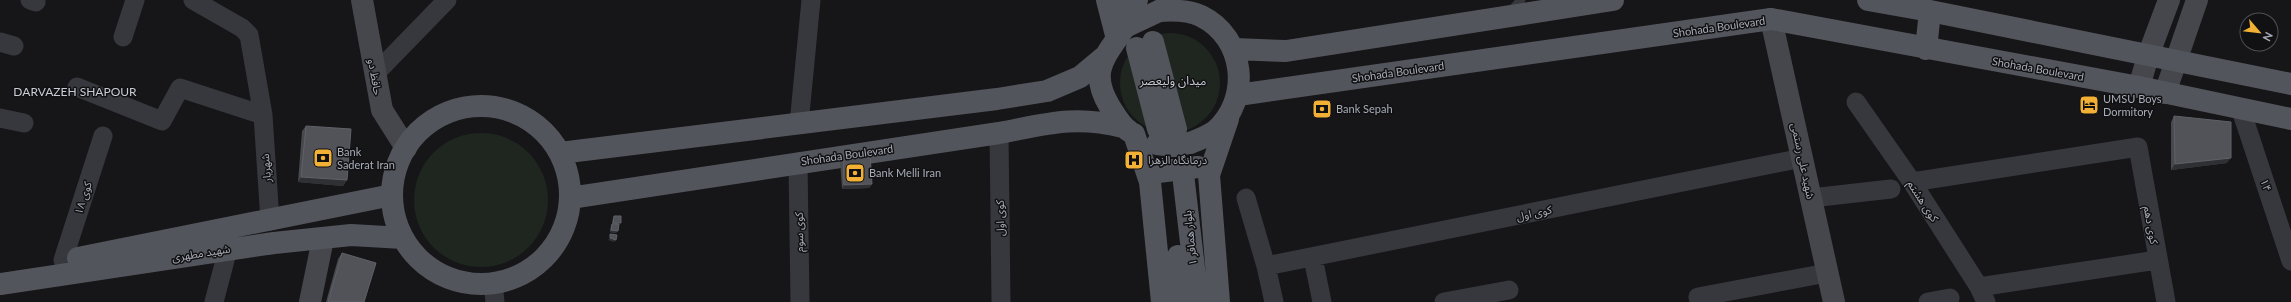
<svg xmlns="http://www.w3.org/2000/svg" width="2291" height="302" font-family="Lato,'Noto Sans Arabic',sans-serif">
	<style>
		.green { fill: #1e261f }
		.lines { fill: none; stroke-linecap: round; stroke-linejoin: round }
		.lane { stroke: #37383d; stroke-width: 9 }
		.street { stroke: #37383d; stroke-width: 19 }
		.secondary { stroke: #45474d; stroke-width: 22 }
		.primary { stroke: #53555c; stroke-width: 22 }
		.primary-bridge { stroke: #53555c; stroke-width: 22 }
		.wall { fill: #47494d }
		.shaded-wall { fill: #2f3033 }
		.building { fill: #525359; stroke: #5f6168 }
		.labels { text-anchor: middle; stroke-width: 3; stroke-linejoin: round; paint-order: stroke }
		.street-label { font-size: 11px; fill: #a8adb8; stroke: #111113 }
		.poi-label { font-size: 11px; fill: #a8adb8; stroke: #111113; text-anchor: start }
		.neighbourhood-label { font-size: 12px; fill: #c9ccd4; stroke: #111113 }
	</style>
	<rect width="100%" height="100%" fill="#161618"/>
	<!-- green -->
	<path class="green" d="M1120 83a50 50 0 1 1 100 0a50 50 0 1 1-100 0Z
		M414 200a67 67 0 1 1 134 0a67 67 0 1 1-134 0Z"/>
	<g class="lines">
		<!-- lane -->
		<path class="lane" d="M1510 12 1521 0"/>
		<!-- street -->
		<path class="street" d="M30 0 36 2
			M193 0 242 28 249 35 263 115 270 221
			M123 37 135 0
			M0 42 14 46
			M375 74 447 0
			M77 87 162 121 180 88 263 115
			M1856 102 1912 182 1979 287 1986 302
			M2241 110 2291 261
			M0 118 24 123
			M799 124 811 0
			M999 133 1001 302
			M798 162 800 302
			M1912 182 2138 147 2166 302
			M1246 198 1266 266 1274 302
			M1811 198 1891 189
			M1313 258 1322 302
			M63 260 103 136
			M1266 266 1802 158
			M493 283 495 302
			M1979 287 2157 260
			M1698 297 1827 273
			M214 302 228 249
			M1444 302 1509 290
			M1928 302 1950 298"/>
		<!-- secondary -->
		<path class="secondary" d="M362 0 382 110 406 148
			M1771 19 1834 302
			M2139 87 2148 56 2169 0
			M2165 93 2197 0
			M310 302 323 239"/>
		<!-- primary -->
		<path class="primary" d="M1107 0 1117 39
			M1868 0 1930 11 2291 84
			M1159 11C1173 10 1188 10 1201 16 1246 38 1251 100 1215 131 1208 136 1198 140 1190 143
			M1125 27C1105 57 1088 71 1110 107 1116 116 1120 125 1129 131
			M1153 42 1176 129
			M1137 48 1158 129
			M1234 49 1286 51 1613 0
			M1926 49 1930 11
			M1238 95 1771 19 2139 87 2291 119
			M392 195a89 89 0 1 1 178 0a89 89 0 1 1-178 0Z
			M1134 134 1150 182 1162 302
			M560 153 997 99 1047 91 1080 77 1104 57
			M1183 174 1198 302
			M570 198 999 133C1047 124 1074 115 1123 127
			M1178 256 1182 302
			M78 258 392 195
			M0 284 274 243 351 235 403 238
			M1219 302 1209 175 1228 119"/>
		<!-- primary-bridge -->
		<path class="primary-bridge" d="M1119 6 1137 0
			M1125 27 1159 11
			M1157 144 1174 146 1190 143
			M1158 172 1198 167"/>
	</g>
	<!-- wall -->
	<path class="wall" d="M2174 116 2227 163 2171 170V122Z
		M306 126 347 180 343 186 298 182 302 131Z
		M843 155 872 184 869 188 842 189 840 159Z
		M614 216 619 225 616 233 610 232 611 226 612 224 613 218Z
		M342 253 364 302H326L338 259Z"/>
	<!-- shaded-wall -->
	<path class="shaded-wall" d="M2231 158 2227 163 2171 170 2175 164Z
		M301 177 347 180 343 186 298 182Z
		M872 184 869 188 842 189 844 185Z
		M611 230 618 231 616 233 610 232Z
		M610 238 616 240 614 242 608 240Z"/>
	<!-- building -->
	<path class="building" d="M2174 116 2231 122V158L2175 164Z
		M306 126 351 129 347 180 301 177Z
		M870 154 872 184 844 185 843 155Z
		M614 216H621V223H613Z
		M612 224H619L618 231 611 230Z
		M610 234 617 235 616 240 610 238Z
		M342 253 376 263 364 302H328Z"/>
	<!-- icons -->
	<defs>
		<g id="hotel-square" transform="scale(1)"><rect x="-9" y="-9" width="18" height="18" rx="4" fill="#f2b134" stroke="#111113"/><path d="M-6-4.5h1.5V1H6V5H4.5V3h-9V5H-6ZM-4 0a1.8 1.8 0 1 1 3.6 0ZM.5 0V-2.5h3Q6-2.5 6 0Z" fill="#111"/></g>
		<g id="bank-square" transform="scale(1)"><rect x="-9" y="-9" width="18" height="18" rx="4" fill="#f2b134" stroke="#111113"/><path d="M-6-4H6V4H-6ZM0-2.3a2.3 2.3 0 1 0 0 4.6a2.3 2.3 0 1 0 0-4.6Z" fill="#111"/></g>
		<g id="hospital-square" transform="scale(1)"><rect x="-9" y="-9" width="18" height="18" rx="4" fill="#f2b134" stroke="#111113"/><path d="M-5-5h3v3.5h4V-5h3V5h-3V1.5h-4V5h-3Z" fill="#111"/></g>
	</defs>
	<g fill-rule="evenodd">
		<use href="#hotel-square" x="2089" y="105"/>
		<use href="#bank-square" x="1322" y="109"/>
		<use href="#bank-square" x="323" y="158"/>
		<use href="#hospital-square" x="1134" y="160"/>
		<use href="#bank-square" x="855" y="173"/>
	</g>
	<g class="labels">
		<!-- street labels -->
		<g class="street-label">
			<text transform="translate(1719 27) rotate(-8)" y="4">Shohada Boulevard</text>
			<text transform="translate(2038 69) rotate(10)" y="4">Shohada Boulevard</text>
			<text transform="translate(1398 72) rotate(-8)" y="4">Shohada Boulevard</text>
			<text transform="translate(375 77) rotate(80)" y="4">حافظ دو</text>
			<text transform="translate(847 155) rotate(-8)" y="4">Shohada Boulevard</text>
			<text transform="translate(1803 161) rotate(78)" y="4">شهید علی رستمی</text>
			<text transform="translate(266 168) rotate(-94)" y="4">شهریار</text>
			<text transform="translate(2266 185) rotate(72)" y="4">۱۴</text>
			<text transform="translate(83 198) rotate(-72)" y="4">کوی ۱۸</text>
			<text transform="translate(1923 201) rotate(57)" y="4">کوی هشتم</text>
			<text transform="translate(1534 213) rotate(-12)" y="4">کوی اول</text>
			<text transform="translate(1000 218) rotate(-91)" y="4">کوی اول</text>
			<text transform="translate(2151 225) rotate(80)" y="4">کوی دهم</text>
			<text transform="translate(799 232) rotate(-91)" y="4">کوی سوم</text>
			<text transform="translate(1190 238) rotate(-96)" y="4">بلوار همافر ۱</text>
			<text transform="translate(201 253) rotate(-9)" y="4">شهید مطهری</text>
		</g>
		<!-- poi labels -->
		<g class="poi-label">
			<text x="2103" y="103">UMSU Boys<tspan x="2103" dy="13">Dormitory</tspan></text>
			<text x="1336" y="113">Bank Sepah</text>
			<text x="337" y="156">Bank<tspan x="337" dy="13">Saderat Iran</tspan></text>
			<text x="1148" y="164">درمانگاه الزهرا</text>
			<text x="869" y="177">Bank Melli Iran</text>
		</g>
		<!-- neighbourhood labels -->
		<g class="neighbourhood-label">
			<text x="1173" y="85">میدان ولیعصر</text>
			<text x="75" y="96">DARVAZEH SHAPOUR</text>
		</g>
	</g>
	<!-- north arrow -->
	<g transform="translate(2259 32) rotate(118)"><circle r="19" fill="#111113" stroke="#4d4f55"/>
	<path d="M0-3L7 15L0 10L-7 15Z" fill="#f2b134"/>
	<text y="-6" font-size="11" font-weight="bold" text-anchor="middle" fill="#a8adb8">N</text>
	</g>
</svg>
